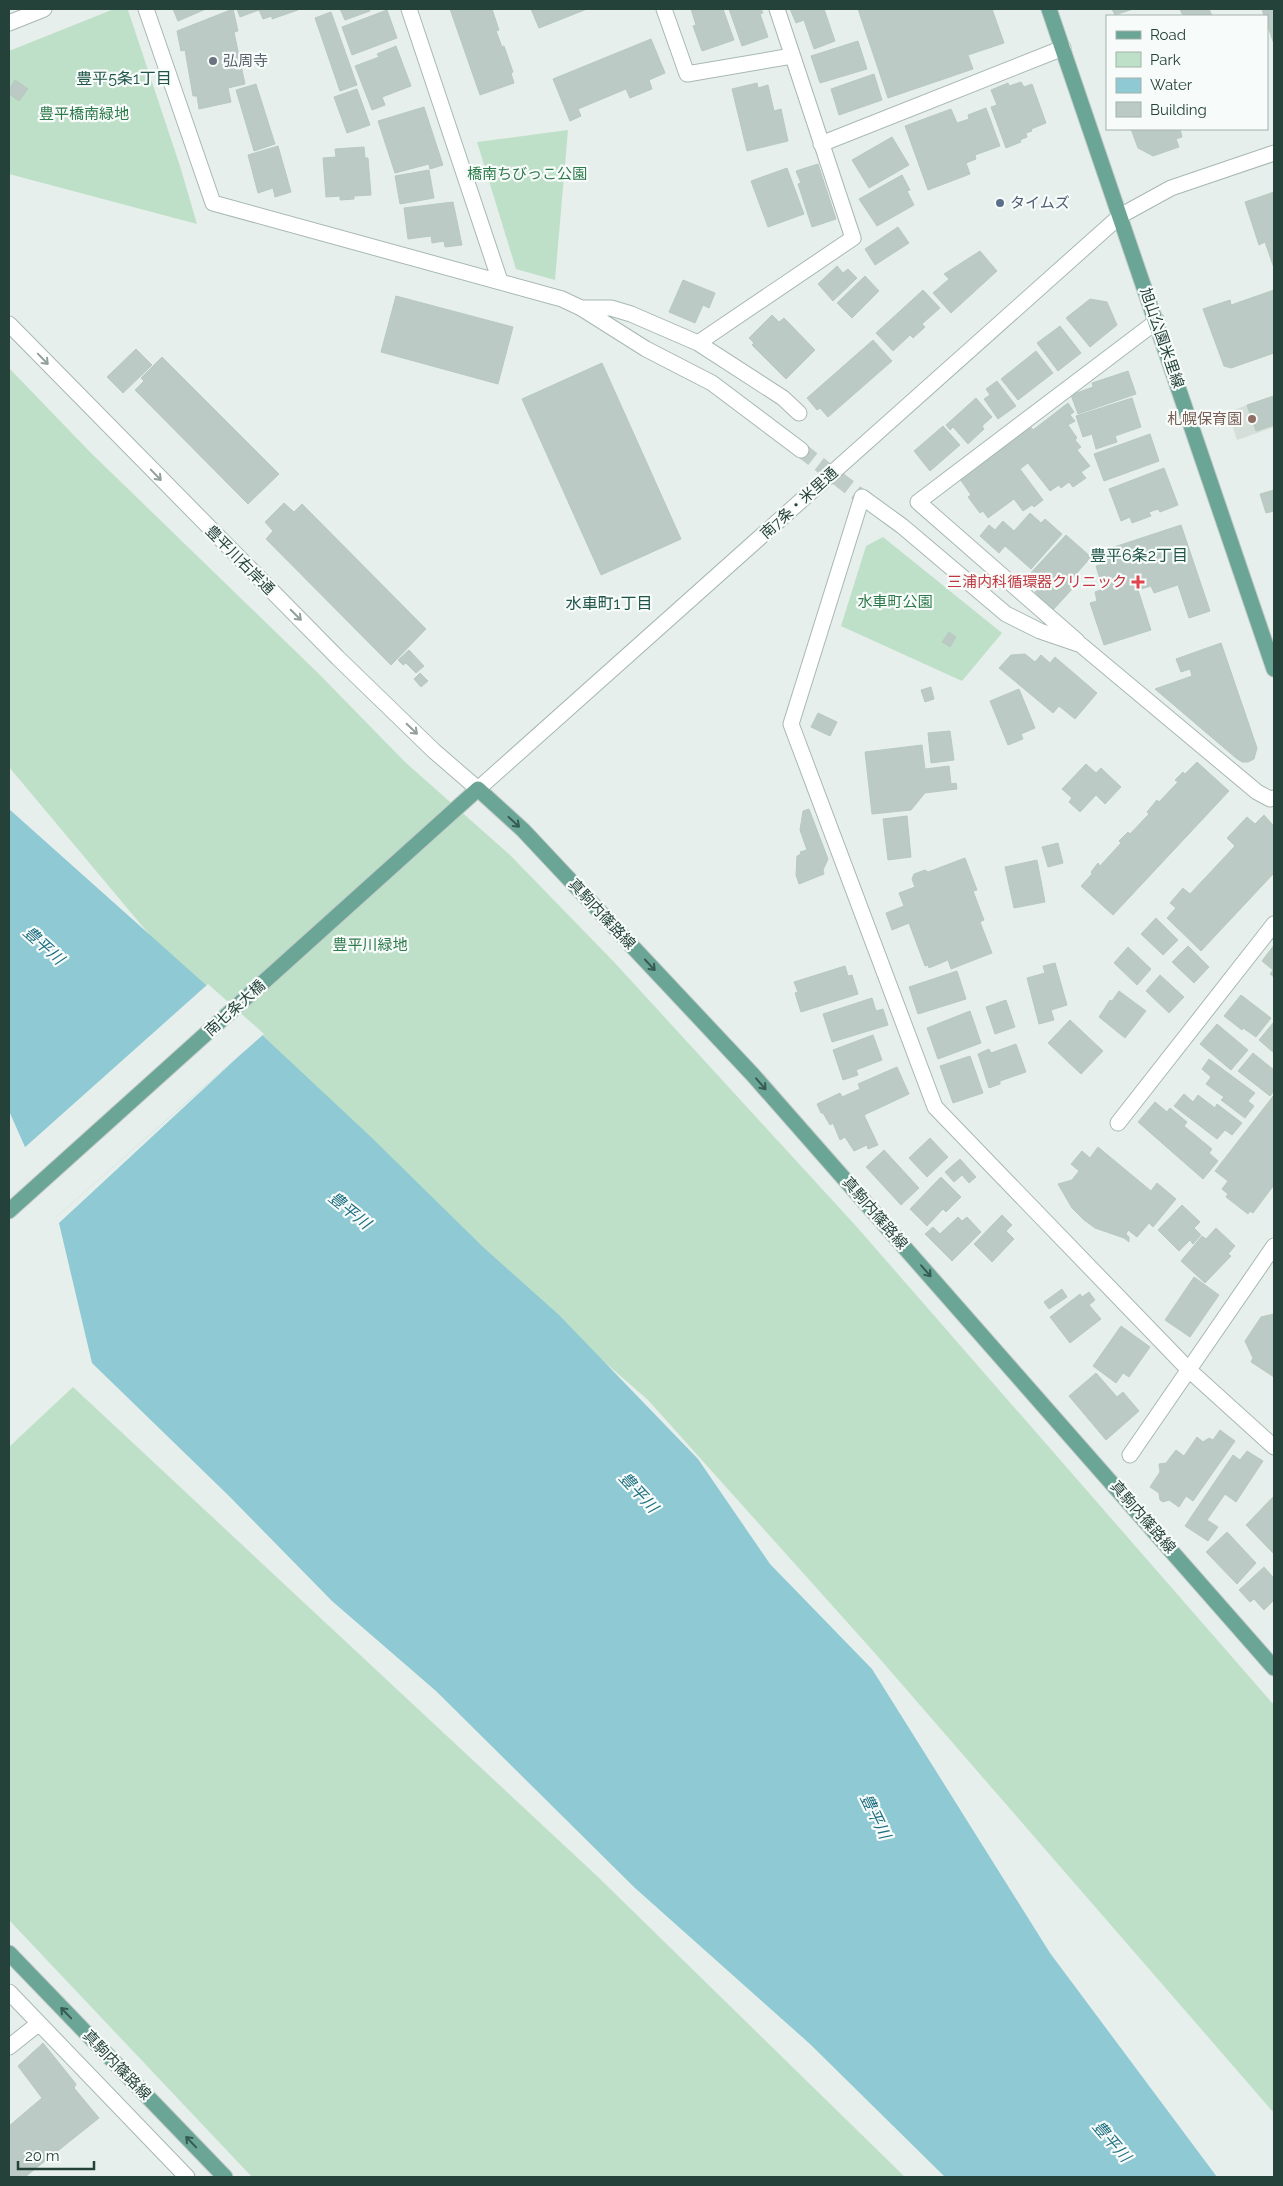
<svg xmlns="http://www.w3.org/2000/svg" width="1283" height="2186" font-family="Raleway,'Noto Sans JP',sans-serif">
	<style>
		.built { fill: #d4dfda }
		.green { fill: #bfe0c8 }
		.water { fill: #8ec9d4 }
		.pier { fill: #e6efeb }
		.building { fill: #bbcac4; stroke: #b8c9c2 }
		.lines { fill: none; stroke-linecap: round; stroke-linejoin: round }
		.minor-tunnel { stroke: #bfccc8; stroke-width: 15; stroke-dasharray: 15 8; stroke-linecap: butt }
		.minor-casing { stroke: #a8b8b2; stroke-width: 17 }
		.major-casing { stroke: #c2cac8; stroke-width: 17 }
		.minor { stroke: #fff; stroke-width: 15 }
		.major { stroke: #6aa596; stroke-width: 15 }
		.oneway { stroke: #92a09c }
		.oneway2 { stroke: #365b51 }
		.worship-dot { fill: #6b7280; stroke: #f7fbf9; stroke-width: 2 }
		.service-dot { fill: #5c6f8a; stroke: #f7fbf9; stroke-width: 2 }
		.education-dot { fill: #8d6e63; stroke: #f7fbf9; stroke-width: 2 }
		.health-dot { fill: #e0444e; stroke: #f7fbf9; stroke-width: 2 }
		.labels { text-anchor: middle; stroke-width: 4.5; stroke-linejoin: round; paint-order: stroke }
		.worship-label { font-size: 15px; fill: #5b616d; stroke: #f7fbf9; text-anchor: start }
		.park-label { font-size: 15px; fill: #2d7a4b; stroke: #f7fbf9 }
		.service-label { font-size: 15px; fill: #4e5e75; stroke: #f7fbf9; text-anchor: start }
		.street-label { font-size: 15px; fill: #24423a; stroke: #f7fbf9 }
		.education-label { font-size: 15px; fill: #785e54; stroke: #f7fbf9; text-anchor: end }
		.health-label { font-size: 15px; fill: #be3a42; stroke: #f7fbf9; text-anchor: end }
		.neighbourhood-label { font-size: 16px; fill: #1f5548; stroke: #f7fbf9 }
		.water-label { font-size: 16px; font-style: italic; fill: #1c6f80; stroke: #f7fbf9 }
	</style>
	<rect width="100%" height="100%" fill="#e6efeb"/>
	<!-- built -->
	<path class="built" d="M1274 395V427L1237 440 1228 412Z"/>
	<!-- green -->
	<path class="green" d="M114 9 128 10 180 166 197 224 9 174V51Z
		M568 130 555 280 516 269 477 142Z
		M9 368 91 453 318 673 405 762 510 855 614 962 856 1226 1274 1705V2113L873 1651 648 1400 246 1050 9 767Z
		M883 537 1002 633 962 681 841 626 866 546Z
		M73 1387 597 1876 905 2177H252L9 1920V1447Z"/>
	<!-- water -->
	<path class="water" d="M9 809 262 1035 371 1137 483 1247 559 1315 698 1459 770 1564 872 1669 1050 1953 1217 2177H945L810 2044 635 1888 436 1691 332 1601 229 1496 92 1363 59 1223 238 1057 56 1217 9 1111Z"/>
	<!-- pier -->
	<path class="pier" d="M208 984 264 1034 54 1219 23 1149Z"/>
	<!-- building -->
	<path class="building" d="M173 9H206L178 21Z
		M233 9 238 31 234 32 245 84 228 88 231 102 199 109 197 96H193L185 50 181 51 177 31Z
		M237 9H298V10L272 19V16L263 19 259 10 240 17Z
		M340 9H369L370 11 345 20Z
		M450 9H492L499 30 496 31 502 47 504 46 513 72 511 73 514 83 480 95Z
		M531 9H587L539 28Z
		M691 9H723L734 40 702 51 693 26 696 25Z
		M729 9H761L763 13 760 14 768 37 742 46Z
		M790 9H824L835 41 814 49 804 20 796 23Z
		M858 9H992L1004 43 968 55 973 69 888 98Z
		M1112 9H1133L1115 15Z
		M1180 9H1209L1212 16H1183Z
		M1262 9H1274V44L1267 24V16H1264Z
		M387 10 397 38 352 55 342 27Z
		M331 12 357 85 340 91 315 18Z
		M651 39 665 73 649 80 652 89 630 98 626 89 578 109 581 116 570 121 553 79Z
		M858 41 867 69 820 83 811 56Z
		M396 46 411 86 382 97 385 105 372 110 355 66 379 57 377 54Z
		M874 74 882 100 839 115 831 89Z
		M15 80 28 89 19 101 9 94V90Z
		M1021 82 1024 87 1032 84 1046 123 1031 129 1032 131 1026 133 1027 137 1020 140 1021 142 1006 148 991 107 997 105 991 90 1008 83 1009 86Z
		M757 83 758 88 768 85 774 111 781 109 788 141 747 151 732 89Z
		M256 84 275 144 254 151 236 90Z
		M357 89 370 125 347 133 334 97Z
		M424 107 443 165 430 169 429 164 395 173 378 121Z
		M986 108 1000 146 975 155 976 159 966 163 970 174 928 190 905 126 951 109 957 123 969 119 968 115Z
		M1131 129H1180L1182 137 1176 139 1179 147 1153 156 1138 148Z
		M892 137 909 165 869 188 852 160Z
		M278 146 291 192 275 197 273 188 258 193 248 155Z
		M364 147 365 158H368L371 195 354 196V199L340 200V196L326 197 323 158 336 157 335 149Z
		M818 164 836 219 812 227 798 184 801 183 796 171Z
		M787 168 804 214 768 227 751 181Z
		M429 170 434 198 400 204 395 176Z
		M902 175 910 190 907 191 914 205 877 226 859 199Z
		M1274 192V268L1265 242 1259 245 1245 202Z
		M453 202 462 245 445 247 444 241 432 243 431 236 408 239 404 208Z
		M898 227 909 243 875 265 865 249Z
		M980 251 997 271 951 313 933 293 949 279 944 274Z
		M837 266 843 273 848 269 857 278 833 301 818 284Z
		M865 276 879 291 852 318 837 303Z
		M683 280 715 293 709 308 703 305 695 323 669 312Z
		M923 290 940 308 922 324 925 327 913 338 910 335 893 351 876 333Z
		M1274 290V353L1231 368 1224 366 1203 309 1230 300 1231 305Z
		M396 296 513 327 498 384 381 352Z
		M1090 299 1107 302 1117 325 1090 347 1066 318Z
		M772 315 779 322 784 318 815 350 786 379 752 345 754 343 749 338Z
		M1060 326 1081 353 1058 371 1037 343Z
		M873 340 892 361 828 417 820 408 817 410 807 398Z
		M136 349 152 365 123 393 107 377Z
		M1036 351 1053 373 1018 400 1001 379Z
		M162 357 279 474 248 504 135 390 144 381 141 378Z
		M602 363 681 539 601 575 522 399Z
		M1128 371 1136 394 1078 414 1071 395 1093 387 1092 383Z
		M997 381 1016 406 998 419 984 399 990 395 986 389Z
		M1274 396V425L1256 431 1247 405Z
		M976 398 992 417 982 426 984 429 968 444 953 427 950 430 946 425Z
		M1132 398 1141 427 1115 436 1117 442 1096 449 1092 434 1083 437 1076 416Z
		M1068 403 1074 412 1070 415 1075 421 1068 425 1077 438 1075 440 1081 447 1077 450 1090 466 1081 472 1086 478 1073 487 1069 482 1061 488 1059 485 1050 491 1028 463 1020 469 1043 500 1034 507 1032 505 1023 511 1014 499 988 518 983 511 980 513 968 497 971 495 960 479 1030 426 1033 430Z
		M943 426 960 445 930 471 914 451Z
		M1150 434 1159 461 1104 481 1094 454Z
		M1164 468 1178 505 1160 512 1158 509 1149 512 1151 516 1132 523 1130 517 1121 521 1109 489Z
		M1274 490V511L1266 513 1260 494Z
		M284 503 294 512 302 504 426 629 391 665 266 539 273 531 265 522Z
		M1030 513 1041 523 1045 519 1062 534 1031 569 1005 546 999 553 980 536 989 525 995 530 1003 521 1014 531Z
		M1181 525 1210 611 1189 618 1178 585 1154 593 1151 586 1138 590 1151 630 1104 645 1090 603 1097 601 1095 592 1103 589 1096 566 1106 563 1102 551Z
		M1066 535 1091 557 1069 582 1074 587 1053 610 1035 592 1038 589 1026 578Z
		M949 632 956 637 950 647 942 642Z
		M1221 643 1257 748 1254 759 1248 762H1242L1236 758 1155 689 1192 676 1190 669 1181 672 1176 659Z
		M409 650 424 666 416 673 406 663 403 665 398 660Z
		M1025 654 1035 662 1041 655 1050 663 1055 657 1097 693 1075 719 1059 706 1053 713 999 668 1011 655Z
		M420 673 428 681 421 687 414 679Z
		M931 687 934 699 925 702 921 690Z
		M1019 689 1035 728 1021 734 1023 739 1008 745 990 701Z
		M818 713 837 722 830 736 811 727Z
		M950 731 954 760 931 763 928 733Z
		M922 745 925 769 949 766 951 784 956 783 957 789 925 793 911 810 872 814 865 752Z
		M1197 762 1229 791 1113 915 1081 886 1092 874 1091 872 1098 863 1100 866 1121 843 1119 841 1128 832 1130 834 1149 814 1147 812 1157 800 1159 802 1178 782 1175 780 1183 772 1185 774Z
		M1086 764 1096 773 1101 768 1121 787 1105 804 1096 795 1080 812 1069 802 1072 798 1062 789Z
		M809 809 828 859 823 870 824 874 799 884 796 875 797 856 801 854 800 852 807 850 800 830 803 811Z
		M1264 815 1274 826V873L1201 951 1167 918 1176 908 1170 903 1183 888 1190 894 1235 846 1227 838 1247 817 1255 824Z
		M907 816 911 857 888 860 883 819Z
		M1058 843 1063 863 1048 867 1042 847Z
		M965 858 977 890 973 891 984 920 980 922 992 953 951 969 948 960 929 968 928 965 925 966 909 923 892 930 886 913 904 906 899 893 915 887 912 879 914 874 925 870 928 872Z
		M1037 860 1045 902 1014 908 1005 867Z
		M1156 918 1178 940 1163 955 1141 934Z
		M1274 945V977L1270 974 1273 970 1262 961Z
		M1188 946 1209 967 1194 983 1172 962Z
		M1128 947 1151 969 1137 985 1114 963Z
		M1055 963 1067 1005 1051 1010 1054 1020 1039 1024 1027 978 1045 973 1043 966Z
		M845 966 848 976 852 975 858 994 801 1012 795 993 798 992 794 982Z
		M957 971 966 999 918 1014 909 987Z
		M1160 975 1184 997 1169 1013 1146 991Z
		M1119 991 1146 1011 1125 1038 1099 1017 1110 1000 1112 1001Z
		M1241 995 1271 1018 1256 1037 1243 1028 1242 1030 1224 1016Z
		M872 998 876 1011 883 1009 888 1025 832 1042 823 1014Z
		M1006 1000 1015 1027 995 1034 986 1007Z
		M970 1011 981 1043 938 1059 927 1028Z
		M1070 1020 1103 1051 1081 1074 1048 1043Z
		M1273 1023 1274 1024V1053L1259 1040Z
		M1217 1024 1248 1050 1231 1070 1200 1044Z
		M873 1035 882 1060 856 1070 858 1075 843 1080 833 1050Z
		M1016 1044 1026 1072 1000 1081V1084L989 1088 978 1054 989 1049 991 1053Z
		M1253 1053 1274 1070V1091L1270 1096 1238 1071Z
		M970 1056 983 1093 953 1103 940 1066Z
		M1209 1059 1255 1093 1248 1101 1254 1106 1245 1118 1221 1100 1224 1097 1206 1084 1211 1077 1202 1069Z
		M897 1067 909 1094 864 1115 878 1145 868 1149 867 1145 854 1151 845 1137 840 1140 833 1123 830 1125 823 1113H821L817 1104 840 1093 842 1097 860 1089 858 1084Z
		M1184 1094 1193 1102 1198 1095 1215 1108 1217 1104 1242 1123 1232 1135 1225 1130 1217 1139 1174 1106Z
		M1274 1095V1185L1253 1213 1250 1211 1248 1214 1226 1197 1228 1194 1222 1189 1228 1181 1215 1171Z
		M1155 1102 1167 1112 1170 1108 1187 1122 1184 1126 1212 1149 1209 1153 1218 1161 1203 1179 1138 1122Z
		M930 1138 948 1157 927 1177 909 1158Z
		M1098 1147 1151 1191 1157 1183 1176 1199 1153 1227 1149 1223 1137 1237 1128 1230 1126 1234 1129 1237V1242L1124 1238 1095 1228 1084 1220 1072 1208 1058 1184 1072 1180 1079 1171 1071 1164 1082 1151 1090 1158Z
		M884 1150 919 1188 901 1205 866 1167Z
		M960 1159 976 1177 969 1183 962 1175 954 1182 945 1172Z
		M941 1177 961 1197 946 1212 943 1209 927 1226 910 1209Z
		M1182 1205 1200 1222 1194 1228 1201 1235 1193 1244 1190 1240 1179 1251 1158 1230Z
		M1002 1215 1012 1225 1006 1231 1014 1239 992 1262 974 1244Z
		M958 1217 962 1221 967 1217 981 1232 952 1261 925 1234 933 1227 940 1234Z
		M1216 1228 1235 1246 1228 1254 1231 1256 1205 1283 1181 1261 1202 1236 1206 1239Z
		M1194 1277 1219 1295 1190 1337 1165 1320Z
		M1062 1289 1067 1297 1049 1309 1044 1302Z
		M1089 1292 1095 1300 1089 1305 1101 1319 1070 1343 1050 1317 1080 1294 1082 1297Z
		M1274 1314V1377L1251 1362 1253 1358 1245 1341 1261 1317Z
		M1121 1326 1150 1347 1129 1377 1123 1373 1116 1383 1093 1366Z
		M1096 1373 1117 1397 1123 1392 1139 1411 1106 1440 1069 1396Z
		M1220 1430 1235 1441 1193 1501 1186 1496 1179 1507 1169 1500 1163 1502 1160 1500 1159 1493 1150 1487 1160 1472 1159 1464 1166 1463 1176 1450 1184 1456 1197 1437 1203 1442 1209 1438 1213 1440Z
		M1247 1451 1263 1461 1236 1502 1225 1494 1207 1520 1218 1527 1208 1541 1185 1526 1233 1455 1240 1460Z
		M1274 1496V1554L1246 1525Z
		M1227 1532 1256 1563 1237 1584 1206 1552Z
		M1264 1567 1274 1578V1600L1264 1610 1254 1599 1250 1602 1239 1590Z
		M43 2043 76 2084 74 2088 99 2118 25 2177H9V2126L42 2098 18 2066Z"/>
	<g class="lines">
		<!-- minor-tunnel -->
		<path class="minor-tunnel" d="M801 450 862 497"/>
		<!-- minor casing -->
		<g class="minor-casing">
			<path id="minor" d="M146 9 213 203 562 299 581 308 646 349 712 383 801 450
				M409 9 500 281
				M664 9 687 74 792 56
				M9 23 44 9
				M821 144 1063 48
				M583 308H611L631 314 698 343 783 398 799 413
				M9 324 338 658 434 751 478 789 1120 216 1171 188 1274 153
				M698 343 853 238 777 9
				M1077 641 918 502 1157 321
				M1274 798 1270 799 1257 792 1081 645 1040 631 1006 614 902 526 862 497 791 724 935 1107 1189 1370 1274 1447
				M1118 1123 1274 924
				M1130 1455 1274 1246
				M9 1992 187 2177
				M9 2047 38 2024"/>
		</g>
		<!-- major casing -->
		<g class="major-casing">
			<path id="major" d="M1049 9 1274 669
				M9 1211 478 789 523 830 753 1075 1274 1668
				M9 1953 225 2177"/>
		</g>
		<!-- minor -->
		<use href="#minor" class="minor"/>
		<!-- major -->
		<use href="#major" class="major"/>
	</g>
	<!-- one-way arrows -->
	<defs><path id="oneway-shaft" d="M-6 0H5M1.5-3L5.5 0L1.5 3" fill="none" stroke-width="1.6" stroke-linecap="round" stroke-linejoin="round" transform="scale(1.25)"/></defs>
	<g class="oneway">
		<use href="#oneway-shaft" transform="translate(43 359) rotate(46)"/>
		<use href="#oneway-shaft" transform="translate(156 475) rotate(46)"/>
		<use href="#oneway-shaft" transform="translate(296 615) rotate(45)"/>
		<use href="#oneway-shaft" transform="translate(412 729) rotate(44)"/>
	</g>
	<g class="oneway2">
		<use href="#oneway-shaft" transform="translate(514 822) rotate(43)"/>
		<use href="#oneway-shaft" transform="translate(650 965) rotate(47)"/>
		<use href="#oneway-shaft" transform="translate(761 1084) rotate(49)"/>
		<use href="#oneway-shaft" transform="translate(926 1271) rotate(49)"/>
		<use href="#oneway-shaft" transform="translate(66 2013) rotate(-134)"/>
		<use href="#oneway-shaft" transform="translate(191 2142) rotate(-134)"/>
	</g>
	<!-- markers -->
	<circle class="worship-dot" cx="213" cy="61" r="5"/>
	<circle class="service-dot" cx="1000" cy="203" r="5"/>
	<circle class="education-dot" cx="1252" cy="419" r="5"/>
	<path class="health-dot" d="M1135.5 574.5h5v5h5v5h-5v5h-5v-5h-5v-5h5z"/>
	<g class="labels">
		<!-- worship labels -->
		<g class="worship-label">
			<text x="223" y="66">弘周寺</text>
		</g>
		<!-- park labels -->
		<g class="park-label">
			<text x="84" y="119">豊平橋南緑地</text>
			<text x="527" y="179">橋南ちびっこ公園</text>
			<text x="895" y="607">水車町公園</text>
			<text x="370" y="950">豊平川緑地</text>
		</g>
		<!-- service labels -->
		<g class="service-label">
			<text x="1010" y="208">タイムズ</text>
		</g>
		<!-- street labels -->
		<g class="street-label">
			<text transform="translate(1162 338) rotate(71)" y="5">旭山公園米里線</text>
			<text transform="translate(799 503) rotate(-42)" y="5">南7条・米里通</text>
			<text transform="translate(240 560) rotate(45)" y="5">豊平川右岸通</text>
			<text transform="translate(602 914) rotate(47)" y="5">真駒内篠路線</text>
			<text transform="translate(235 1008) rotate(-42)" y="5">南七条大橋</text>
			<text transform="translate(875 1213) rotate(49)" y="5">真駒内篠路線</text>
			<text transform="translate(1143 1517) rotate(49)" y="5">真駒内篠路線</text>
			<text transform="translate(117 2065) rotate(46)" y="5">真駒内篠路線</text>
		</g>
		<!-- education labels -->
		<g class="education-label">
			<text x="1242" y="424">札幌保育園</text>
		</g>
		<!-- health labels -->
		<g class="health-label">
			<text x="1127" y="587">三浦内科循環器クリニック</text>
		</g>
		<!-- neighbourhood labels -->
		<g class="neighbourhood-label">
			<text x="124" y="84">豊平5条1丁目</text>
			<text x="1139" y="561">豊平6条2丁目</text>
			<text x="609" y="609">水車町1丁目</text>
		</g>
		<!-- water labels -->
		<g class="water-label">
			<text transform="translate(44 945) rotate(42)" y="6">豊平川</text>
			<text transform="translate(350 1210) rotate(39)" y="6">豊平川</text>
			<text transform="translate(639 1492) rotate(47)" y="6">豊平川</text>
			<text transform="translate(876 1816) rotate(64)" y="6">豊平川</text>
			<text transform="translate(1112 2141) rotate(49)" y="6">豊平川</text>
		</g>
	</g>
	<!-- border -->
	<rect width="1283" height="2186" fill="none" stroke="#24423a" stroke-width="20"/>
	<!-- legend -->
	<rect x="1106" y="15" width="162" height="115" fill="#f7fbf9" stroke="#a3b1ad"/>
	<rect x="1116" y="31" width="25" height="8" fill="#6aa596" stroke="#a3b1ad"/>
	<text x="1150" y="40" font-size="15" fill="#24423a">Road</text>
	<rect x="1116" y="52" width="25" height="15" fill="#bfe0c8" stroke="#a3b1ad"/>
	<text x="1150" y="65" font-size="15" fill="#24423a">Park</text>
	<rect x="1116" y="78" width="25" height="15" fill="#8ec9d4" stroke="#a3b1ad"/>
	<text x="1150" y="90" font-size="15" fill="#24423a">Water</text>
	<rect x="1116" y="102" width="25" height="15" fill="#bbcac4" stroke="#a3b1ad"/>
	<text x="1150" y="115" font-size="15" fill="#24423a">Building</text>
	<!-- scale -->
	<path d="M18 2161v8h76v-8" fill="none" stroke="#24423a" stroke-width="2.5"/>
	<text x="25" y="2161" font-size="15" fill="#24423a" stroke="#f7fbf9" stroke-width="4" paint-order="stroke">20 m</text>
</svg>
